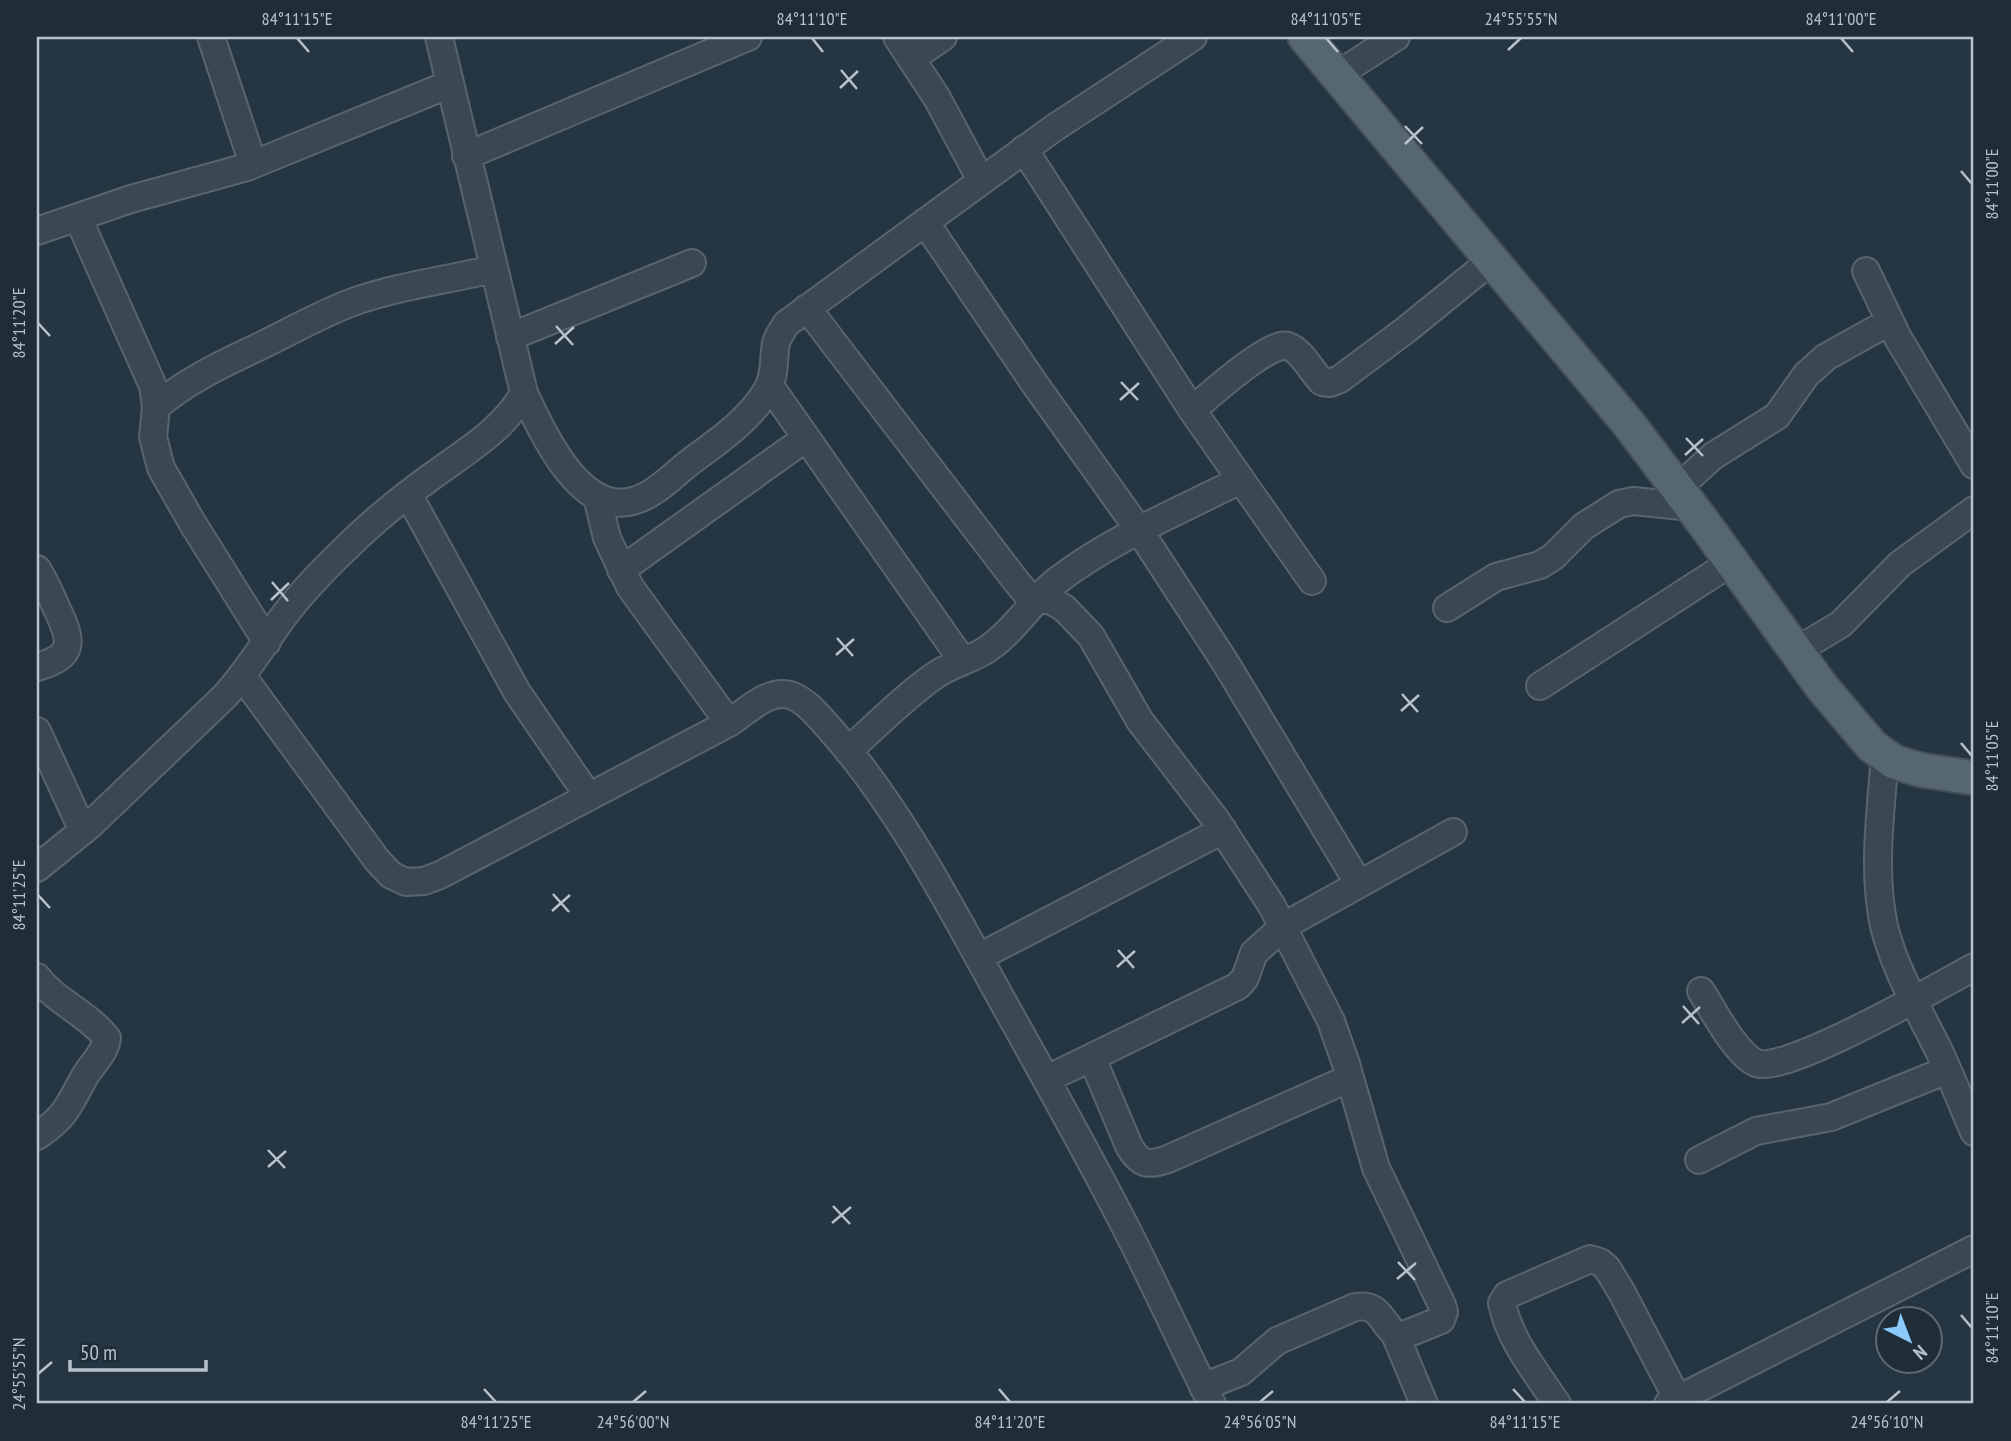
<svg xmlns="http://www.w3.org/2000/svg" width="2011" height="1441" font-family="'PT Sans Narrow',sans-serif">
	<style>
		.lines { fill: none; stroke-linecap: round; stroke-linejoin: round }
		.minor-casing { stroke: #57656f; stroke-width: 30 }
		.major-casing { stroke: #43515b; stroke-width: 37 }
		.minor { stroke: #394852; stroke-width: 26 }
		.major { stroke: #576772; stroke-width: 33 }
		.ticks { fill: none; stroke: #b6c2cc; stroke-width: 2.5 }
		.neatline { fill: none; stroke: #b6c2cc; stroke-width: 2.5 }
		.ticks-label { font-size: 18px; text-anchor: middle; fill: #b6c2cc }
	</style>
	<rect width="100%" height="100%" fill="#253642"/>
	<g class="lines">
		<!-- minor casing -->
		<g class="minor-casing">
			<path id="minor" d="M211 37 253 164
				M897 37 937 98 981 180
				M911 59 943 37
				M1337 75 1396 37
				M1024 149 1192 410 1312 581
				M466 156 748 37
				M78 218 153 386 156 407 153 437 161 468 193 524 267 642
				M925 222 1032 380 1139 530 1225 662 1359 884
				M37 231 131 199 247 167 450 84
				M1866 271 1898 338 1974 465
				M807 308 1016 581 1026 593 1036 599 1050 600 1064 608 1091 636 1140 721 1216 820 1272 906 1331 1021 1346 1064 1376 1168 1442 1305 1444 1312 1441 1320 1404 1335 1395 1334C1380 1320 1379 1303 1355 1307L1277 1341 1241 1372 1203 1387
				M510 337 692 263
				M770 386 962 660
				M524 393C542 431 579 516 633 501 655 495 672 476 690 462 717 442 750 420 767 390 776 375 773 358 776 343 778 336 783 330 786 324L1054 128 1193 37
				M156 407C185 382 218 366 252 350 286 334 318 315 353 302 398 286 447 280 493 269
				M1192 410C1208 397 1270 340 1288 346 1302 351 1312 372 1322 382L1330 383 1340 379 1407 329 1492 260
				M1678 488 1713 456 1777 416 1806 375 1826 357 1889 322
				M408 494 517 692 589 797
				M597 497 607 538 630 587 729 723
				M37 569C45 581 51 596 57 609 72 641 76 656 37 667
				M621 570 806 438
				M1447 608 1496 577 1540 565 1553 557 1584 526 1619 504 1633 501 1692 507
				M1796 651 1841 624 1900 564 1974 510
				M243 677 377 860 391 875 406 882 424 881 440 875 729 723C746 712 768 689 790 695 806 700 819 717 830 729 897 804 949 904 997 991 1041 1070 1085 1148 1126 1228 1156 1287 1183 1346 1212 1404
				M1540 686 1732 562
				M37 731 83 831
				M848 751C877 725 905 696 937 674 954 663 974 659 989 648 1016 629 1032 600 1058 580 1113 538 1178 512 1240 480
				M1885 755C1881 811 1872 870 1884 926 1895 971 1920 1012 1940 1053 1952 1079 1963 1106 1974 1132
				M37 868 90 825 224 697C245 674 260 650 278 624 297 597 321 572 345 549 373 521 403 497 435 474 468 450 504 429 524 393L439 37
				M979 957 1223 830
				M37 977C56 1002 87 1013 107 1038 105 1053 93 1063 85 1076 68 1106 67 1116 37 1136
				M1701 991C1714 1011 1735 1053 1756 1063 1783 1076 1942 984 1974 967
				M1092 1058 1129 1146C1140 1165 1148 1166 1168 1159L1350 1078
				M1047 1079 1238 986 1245 978 1254 953 1284 926 1453 832
				M1699 1160 1756 1131 1831 1117 1947 1070
				M1395 1334 1424 1404
				M1557 1404C1537 1373 1509 1340 1502 1303L1507 1295 1590 1259 1600 1262 1607 1268 1621 1291 1678 1400
				M1668 1404 1974 1249"/>
		</g>
		<!-- major casing -->
		<g class="major-casing">
			<path id="major" d="M1305 37 1628 423 1703 522 1822 687 1872 746 1894 762 1921 770 1974 778"/>
		</g>
		<!-- minor -->
		<use href="#minor" class="minor"/>
		<!-- major -->
		<use href="#major" class="major"/>
	</g>
	<!-- ticks -->
	<path class="ticks" d="M297 38 309 52M812 38 823 52M1326 38 1338 52M1841 38 1853 52M1508 50 1521 38M841 70 857 89M840 88 858 71M1405 126 1422 144M1405 144 1423 127M1961 171 1972 184M38 323 50 336M556 326 573 345M555 344 574 327M1121 382 1138 400M1120 400 1139 383M1686 438 1703 456M1685 455 1703 439M272 582 288 601M271 600 289 583M837 638 853 656M836 655 854 639M1402 694 1418 712M1401 711 1419 695M1961 743 1972 756M553 894 569 912M38 895 50 908M552 911 570 895M1118 950 1134 968M1117 967 1135 951M1683 1006 1699 1024M1682 1023 1700 1007M268 1150 285 1168M268 1167 286 1151M833 1206 850 1224M832 1223 851 1207M1398 1262 1415 1280M1397 1279 1416 1263M1961 1315 1972 1328M38 1374 52 1362M484 1389 496 1402M999 1389 1010 1402M1513 1389 1525 1402M633 1402 646 1391M1260 1402 1273 1391M1887 1402 1900 1391"/>
	<!-- border -->
	<rect width="2011" height="1441" fill="none" stroke="#1e2d37" stroke-width="77"/>
	<!-- north arrow -->
	<g transform="translate(1909 1340) rotate(138)"><circle r="33" fill="#1e2d37" stroke="#5b6973" stroke-width="2"/>
	<path d="M0-5L12 26L0 18L-12 26Z" fill="#8acafc"/>
	<text y="-10" font-size="19" font-weight="bold" text-anchor="middle" fill="#b6c2cc">N</text>
	</g>
	<!-- scale -->
	<path d="M70 1360v10h136v-10" fill="none" stroke="#b6c2cc" stroke-width="3.5"/>
	<text x="80" y="1360" font-size="21" fill="#b6c2cc" stroke="#1e2d37" stroke-width="5" paint-order="stroke">50 m</text>
	<rect x="38" y="38" width="1934" height="1364" class="neatline"/>
	<g class="ticks-label">
		<text x="297" y="25">84°11'15"E</text>
		<text x="812" y="25">84°11'10"E</text>
		<text x="1326" y="25">84°11'05"E</text>
		<text x="1521" y="25">24°55'55"N</text>
		<text x="1841" y="25">84°11'00"E</text>
		<text transform="translate(1992 184) rotate(-90)" y="6">84°11'00"E</text>
		<text transform="translate(19 323) rotate(-90)" y="6">84°11'20"E</text>
		<text transform="translate(1992 756) rotate(-90)" y="6">84°11'05"E</text>
		<text transform="translate(19 895) rotate(-90)" y="6">84°11'25"E</text>
		<text transform="translate(1992 1328) rotate(-90)" y="6">84°11'10"E</text>
		<text transform="translate(19 1374) rotate(-90)" y="6">24°55'55"N</text>
		<text x="496" y="1428">84°11'25"E</text>
		<text x="633" y="1428">24°56'00"N</text>
		<text x="1010" y="1428">84°11'20"E</text>
		<text x="1260" y="1428">24°56'05"N</text>
		<text x="1525" y="1428">84°11'15"E</text>
		<text x="1887" y="1428">24°56'10"N</text>
	</g>
</svg>
